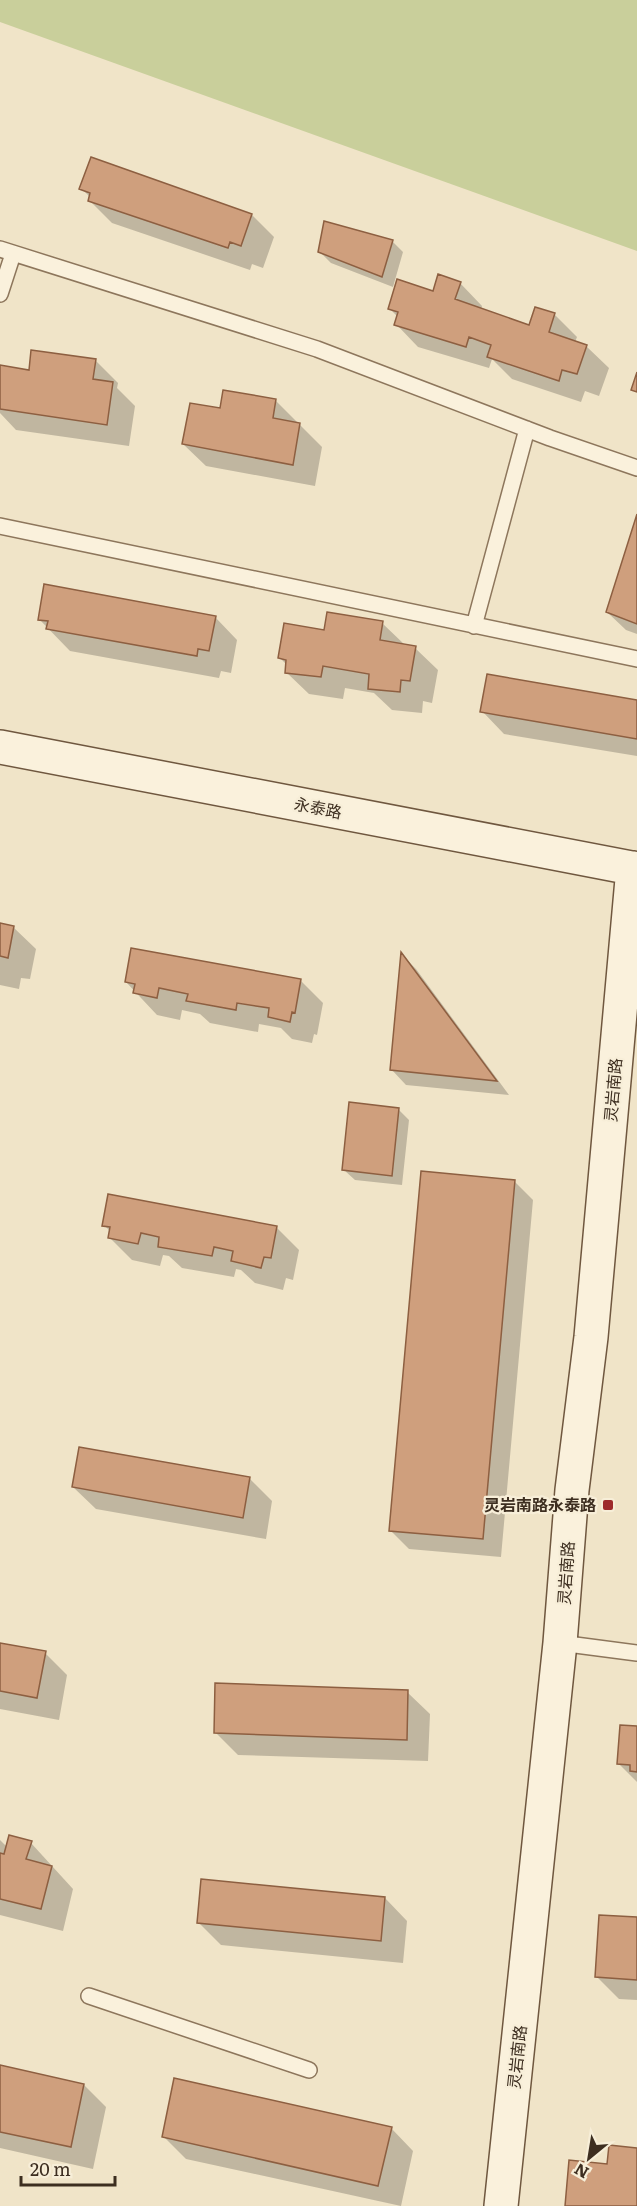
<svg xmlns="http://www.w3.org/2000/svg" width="637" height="2206" font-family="Literata,'Noto Sans SC',serif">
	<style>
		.green { fill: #c9cf9b }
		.shadow { fill: #0003 }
		.building { fill: #cf9f7d; stroke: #8d5f41; stroke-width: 1.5 }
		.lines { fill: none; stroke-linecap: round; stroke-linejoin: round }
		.lane-casing { stroke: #8d765c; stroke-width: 18 }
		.secondary-casing { stroke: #6f573f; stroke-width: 36 }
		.lane { stroke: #faf1dc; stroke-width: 15 }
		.secondary { stroke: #faf1dc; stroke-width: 33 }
		.poi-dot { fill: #9e2a2b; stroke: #f7eed8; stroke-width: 2 }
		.labels { text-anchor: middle; stroke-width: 4.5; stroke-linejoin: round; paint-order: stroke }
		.street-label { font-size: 16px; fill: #3d2e20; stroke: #f7eed8 }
		.poi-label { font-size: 16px; font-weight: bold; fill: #3d2e20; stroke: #f7eed8; text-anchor: end }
	</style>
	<rect width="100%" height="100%" fill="#f0e4c8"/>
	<!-- green -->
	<path class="green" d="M0 0H637V251L0 22Z"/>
	<!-- shadow -->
	<path class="shadow" d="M92 159 252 215 274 237 263 268 252 264 250 270 112 223 89 200 90 197 81 188Z
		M392 241 403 252 393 287 331 263 320 252Z
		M460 283 482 306 481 310 530 327 536 309 555 315 577 337 575 342 586 346 609 368 599 396 585 391 581 402 512 379 492 359 489 368 418 347 396 324 398 317 389 308Z
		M95 360 118 383 117 388 135 406 129 446 16 430 0 413V367L30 371Z
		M275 400 322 447 315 486 206 466 183 444 221 410Z
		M637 519V634L626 630 607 612Z
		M215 617 237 640 231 673 221 671 219 678 70 651 39 619Z
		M382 623 405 645 415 648 438 670 432 703 423 701 422 713 392 710 374 693 345 688 343 699 309 694 286 672 287 665 280 658 325 632Z
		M637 701V756L504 734 482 711Z
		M0 925 13 927 36 949 30 979 21 978 19 989 0 985Z
		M403 956 416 969 509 1095 406 1085 391 1069Z
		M301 981 323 1003 317 1035 314 1034 312 1043 292 1039 281 1028 259 1024 258 1032 210 1023 200 1014 182 1010 180 1020 157 1015 126 982Z
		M398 1109 409 1120 402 1185 355 1180 344 1170Z
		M514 1181 533 1200 501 1557 409 1549 390 1530Z
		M104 1225 276 1227 299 1250 293 1280 286 1278 283 1290 255 1283 241 1270 236 1269 234 1277 182 1268 169 1256 163 1255 160 1266 132 1260 110 1238 111 1232Z
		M80 1449 250 1479 272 1501 266 1539 96 1509 73 1487Z
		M0 1644 45 1653 67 1675 59 1720 0 1709Z
		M407 1692 430 1714 428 1761 238 1755 215 1732Z
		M637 1728V1782L618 1763Z
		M0 1840 8 1848 31 1843 73 1889 63 1931 0 1915Z
		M385 1898 407 1921 403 1963 221 1945 199 1923Z
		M637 1919V2000L619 1999 597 1977Z
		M0 2067 84 2085 106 2107 93 2169 0 2148Z
		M391 2128 413 2151 401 2206 186 2159 163 2136Z"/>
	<!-- building -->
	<path class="building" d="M91 157 252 214 241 246 230 242 228 248 88 201 90 193 79 189Z
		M324 221 393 240 382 277 318 252Z
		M438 274 461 282 455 299 529 325 535 307 555 313 549 332 587 345 577 374 562 370 559 381 487 357 491 345 469 337 466 347 394 325 398 312 388 309 397 279 433 291Z
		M31 350 96 359 93 379 113 382 107 425 0 409V365L29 370Z
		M637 372V392L631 390Z
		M223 390 276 399 273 418 300 423 293 465 182 444 190 403 220 408Z
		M637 514V624L606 612Z
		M44 584 216 616 209 651 198 649 197 656 46 629 48 621 38 620Z
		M327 612 383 621 380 640 416 646 410 681 401 680 400 692 368 689 369 674 323 666 321 677 285 673 286 660 278 658 284 623 324 630Z
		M487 674 637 700V739L480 712Z
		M0 923 14 926 8 958 0 956Z
		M131 948 301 979 295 1013 292 1012 290 1022 268 1017 269 1008 237 1003 236 1010 186 1001 188 994 159 988 157 998 133 993 135 984 125 982Z
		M401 952 445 1011 497 1081 390 1070Z
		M349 1102 399 1108 392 1176 342 1170Z
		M421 1171 515 1180 483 1539 389 1531Z
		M108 1194 277 1226 271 1258 264 1257 261 1268 231 1261 233 1251 214 1247 212 1256 158 1247 159 1237 141 1233 138 1244 108 1238 110 1227 102 1226Z
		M79 1447 250 1477 243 1518 72 1487Z
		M0 1643 46 1651 37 1698 0 1691Z
		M215 1683 408 1690 407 1740 214 1733Z
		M620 1725 637 1726V1772L630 1771V1765L617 1764Z
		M9 1835 32 1841 26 1859 52 1866 41 1909 0 1899V1853L4 1854Z
		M201 1879 385 1897 381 1941 197 1923Z
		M599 1915 637 1917V1980L595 1977Z
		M0 2065 84 2084 71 2147 0 2132Z
		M174 2078 392 2127 378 2186 162 2137Z
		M609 2145 637 2148V2206H565L569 2160 607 2164Z"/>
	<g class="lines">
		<!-- lane casing -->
		<g class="lane-casing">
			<path id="lane" d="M0 249 317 349 550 438 637 468
				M0 294 13 254
				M0 526 637 659
				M474 626 527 429
				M560 1643 637 1653
				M89 1996 309 2070"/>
		</g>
		<!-- secondary casing -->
		<g class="secondary-casing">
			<path id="secondary" d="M0 747 637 869
				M501 2206 560 1643 572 1490 591 1337 633 868"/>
		</g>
		<!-- lane -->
		<use href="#lane" class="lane"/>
		<!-- secondary -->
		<use href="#secondary" class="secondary"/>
	</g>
	<!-- markers -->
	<rect class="poi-dot" x="602" y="1499" width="12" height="12" rx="3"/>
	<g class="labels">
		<!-- street labels -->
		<g class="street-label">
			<text transform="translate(318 808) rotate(11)" y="6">永泰路</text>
			<text transform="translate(613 1090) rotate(-85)" y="6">灵岩南路</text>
			<text transform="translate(566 1573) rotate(-86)" y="6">灵岩南路</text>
			<text transform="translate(517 2057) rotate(-84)" y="6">灵岩南路</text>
		</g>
		<!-- poi labels -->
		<g class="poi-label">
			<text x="596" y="1511">灵岩南路永泰路</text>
		</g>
	</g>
	<!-- north arrow -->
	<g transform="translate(589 2158) rotate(210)" stroke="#f7eed8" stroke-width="4.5" paint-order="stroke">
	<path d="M0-4.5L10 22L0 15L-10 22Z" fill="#3d2e20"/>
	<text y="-9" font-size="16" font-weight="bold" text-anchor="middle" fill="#3d2e20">N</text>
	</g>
	<!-- scale -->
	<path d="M21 2176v9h94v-9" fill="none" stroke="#3d2e20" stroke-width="3"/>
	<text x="30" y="2176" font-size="18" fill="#3d2e20" stroke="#f7eed8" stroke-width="4.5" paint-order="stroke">20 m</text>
</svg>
